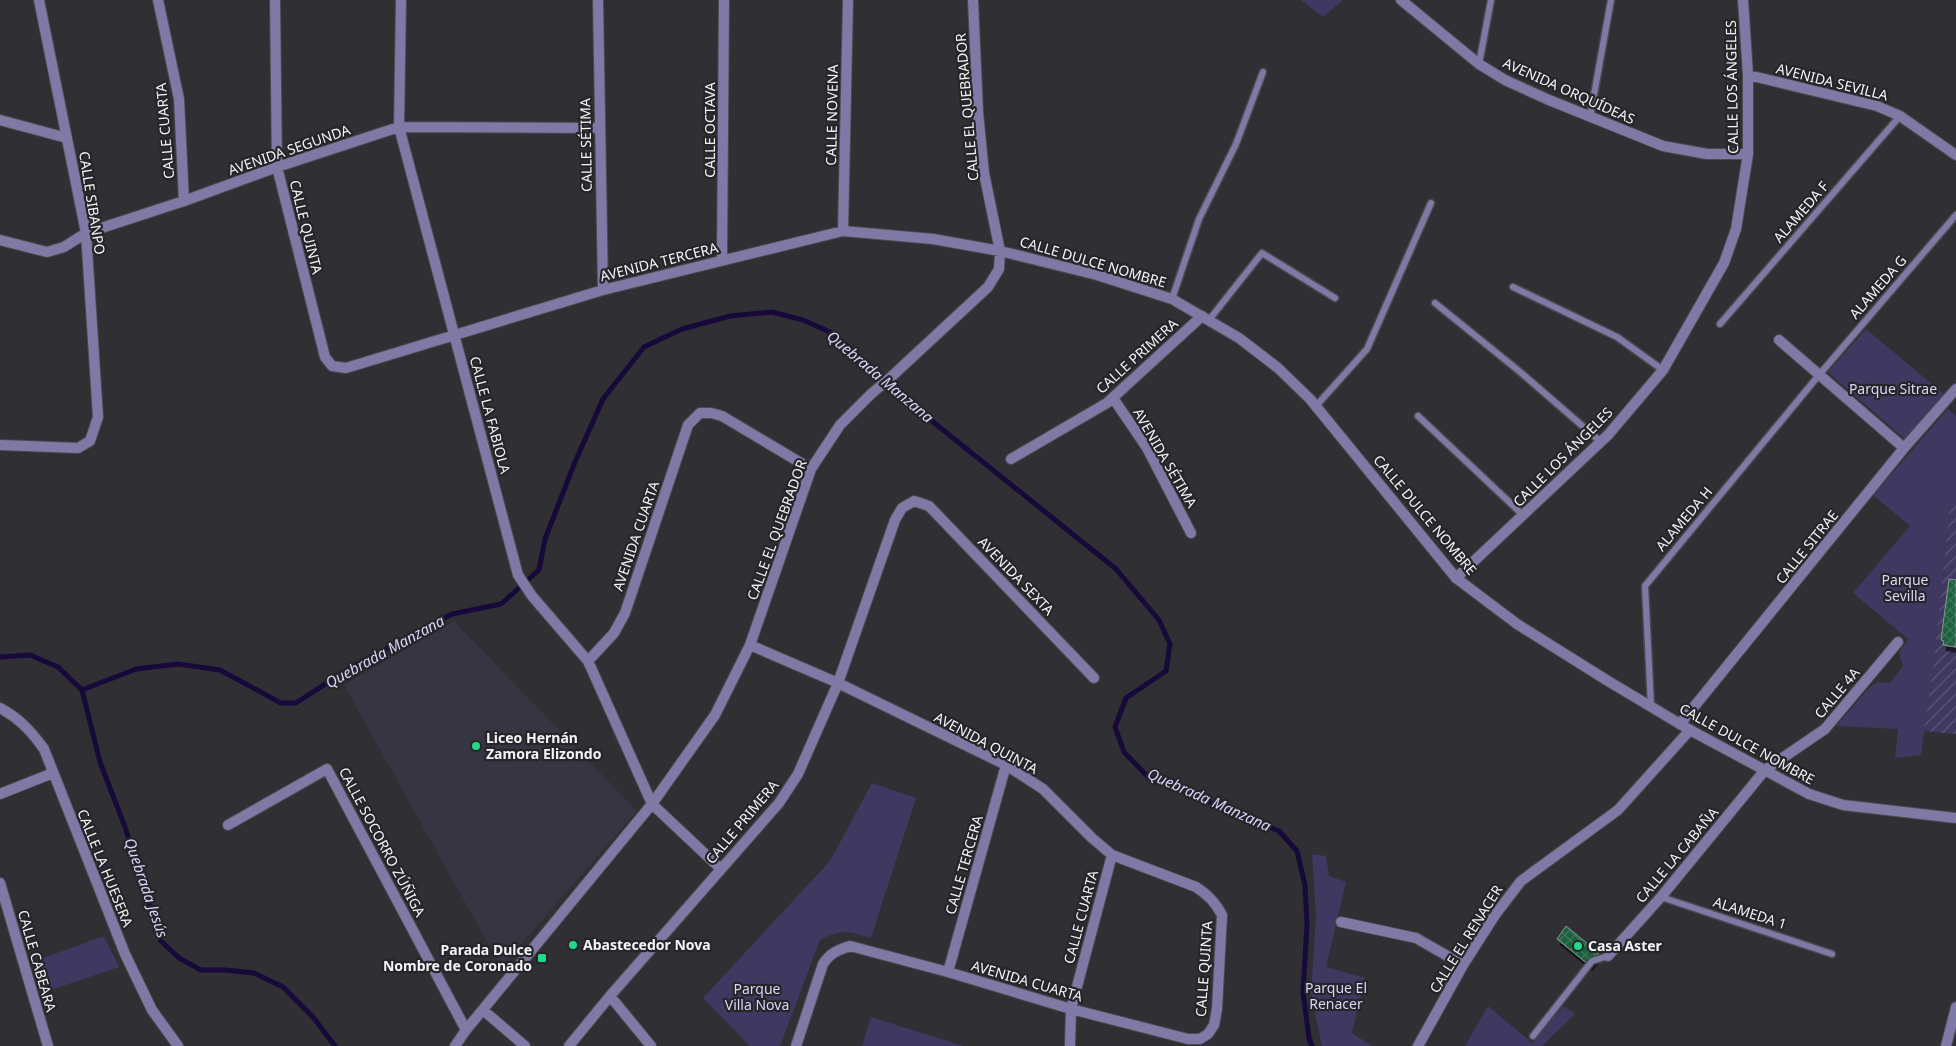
<svg xmlns="http://www.w3.org/2000/svg" width="1956" height="1046" font-family="'Noto Sans',sans-serif">
	<style>
		.built { fill: #363541 }
		.park { fill: #3f3961 }
		.garden { fill: url(#garden-furrows) }
		.lines { fill: none; stroke-linecap: round; stroke-linejoin: round }
		.stream { stroke: #18093b; stroke-width: 5 }
		.building { fill: url(#building-cross-hatch); stroke: #8d948f; filter: url(#shadow) }
		.service-casing { stroke: #4b4b4f; stroke-width: 9 }
		.minor-casing { stroke: #4b4b4f; stroke-width: 12 }
		.tertiary-casing { stroke: #4b4b4f; stroke-width: 12 }
		.service { stroke: #7e79a5; stroke-width: 6 }
		.minor { stroke: #7e79a5; stroke-width: 10 }
		.tertiary { stroke: #7e79a5; stroke-width: 10 }
		.poi-dot { fill: #23d886; stroke: #25252a; stroke-width: 2 }
		.labels { text-anchor: middle; stroke-width: 4.5; stroke-linejoin: round; paint-order: stroke }
		.street-label { font-size: 14px; fill: #f4f4f8; stroke: #25252a }
		.park-label { font-size: 14px; fill: #d9d6f9; stroke: #25252a }
		.poi-label { font-size: 14px; font-weight: bold; fill: #f4f4f8; stroke: #25252a; text-anchor: start }
		.water-label { font-size: 15px; font-style: italic; fill: #d8d5f8; stroke: #25252a }
	</style>
	<defs>
		<pattern id="garden-furrows" width="10" height="10" patternUnits="userSpaceOnUse" patternTransform="scale(1.25)"><rect width="10" height="10" fill="#3f3961"/><path d="M-1 1l2-2M0 10L10 0M9 11l2-2" fill="none" stroke="#5b5678"/></pattern>
		<pattern id="building-cross-hatch" width="8" height="8" patternUnits="userSpaceOnUse" patternTransform="scale(1.25)"><rect width="8" height="8" fill="#1c603d"/><path d="M0 0l8 8M0 8l8-8" fill="none" stroke="#3e775a"/></pattern>
		<filter id="shadow"><feDropShadow dx="3" dy="5.5" stdDeviation="0" flood-color="#0009"/></filter>
	</defs>
	<rect width="100%" height="100%" fill="#2f2f34"/>
	<!-- built -->
	<path class="built" d="M454 621 637 811 501 967 344 685Z"/>
	<!-- park -->
	<path class="park" d="M1301 0H1343L1323 17Z
		M1866 329 1944 394 1906 440 1828 372Z
		M1948 409 1956 416V505H1950L1933 667 1921 755 1895 758 1898 729 1836 726 1870 687 1877 682 1890 683 1903 666 1899 653 1908 639 1853 593 1910 526 1873 495Z
		M872 783 916 798 871 938C849 931 840 929 820 940L780 1046H750L703 998 830 861Z
		M1312 854 1326 856 1329 876 1346 882 1326 967 1365 978 1352 1033 1372 1046H1322L1311 993 1316 916Z
		M104 936 119 967 42 993 32 962Z
		M1488 1006 1532 1043 1563 1006 1575 1014 1542 1046H1465Z
		M871 1017 963 1046H862Z"/>
	<!-- garden -->
	<path class="garden" d="M1950 504 1956 505V580L1943 644 1956 647V734L1924 731 1933 667Z"/>
	<g class="lines">
		<!-- stream -->
		<path class="stream" d="M0 657 30 655 58 667 82 690
			M82 690 136 669 178 664 220 670 281 703H296L350 668 452 614 501 604 539 570 545 539 575 462 603 399 644 347 682 329 730 316 772 312 803 320 832 333 858 356 881 380 1116 569 1159 620 1170 644 1166 671 1126 698 1115 727 1124 752 1148 777 1279 831 1297 851 1305 885 1307 925 1303 992 1309 1038 1312 1046
			M82 690 100 762 125 827 161 941 179 958 201 970H225L254 973 283 987 313 1017 335 1046"/>
	</g>
	<!-- building -->
	<path class="building" d="M1949 579 1956 580V647L1943 645 1944 641 1941 640Z
		M1566 926 1599 953 1589 965 1557 939Z"/>
	<g class="lines">
		<!-- service casing -->
		<g class="service-casing">
			<path id="service" d="M1479 64 1491 0
				M1590 117 1611 0
				M1513 287 1617 337 1663 370
				M1172 299 1199 219 1236 144 1263 72
				M1435 303 1519 371 1601 442
				M1209 320 1262 253 1335 298
				M1720 324 1900 116
				M1316 406 1367 349 1431 203
				M1418 416 1523 515
				M1651 706 1645 586 1819 375 1956 215
				M1661 897 1832 954
				M1533 1036 1592 961 1608 956"/>
		</g>
		<!-- minor casing -->
		<g class="minor-casing">
			<path id="minor" d="M158 0 179 99 184 201
				M275 0 277 167 325 357 332 366 346 368 603 290 843 231 933 239 1000 251 999 269 988 287 891 377 871 394 840 425 811 469 750 645 715 715 652 804 466 1030 455 1046
				M401 0 399 127 518 575 532 596 588 661 652 804 721 869
				M598 0 603 290
				M1401 0 1479 64 1505 80 1549 100 1663 146 1707 154H1748
				M1748 75 1877 106 1900 116 1956 155
				M0 120 67 138
				M843 231 848 0
				M0 240 47 252 64 247 86 233 184 201 277 167 399 127 599 128
				M722 260 724 0
				M1779 340 1904 448
				M1113 398 1147 448 1191 533
				M0 445 78 448 90 441 98 417 86 233 39 0
				M1011 459 1107 403 1202 316
				M1456 578 1608 435 1663 370 1724 263 1736 229 1748 154V75L1743 0
				M750 645 838 683 1006 765 1043 789 1092 838 1112 855 1196 887C1208 895 1215 902 1222 915L1217 1009 1214 1025 1208 1034 1200 1039H1188L1071 1009 948 972 850 946C838 950 830 953 823 964L796 1046
				M588 661 614 633 625 613 688 425 700 413H711L722 416 811 469
				M0 708C19 718 31 731 44 749L125 954 152 1010 178 1046
				M1680 724 1904 448 1956 389
				M0 794 53 773
				M228 825 327 769 466 1030
				M0 883 48 1046
				M1341 922 1416 938 1463 965
				M1608 956 1661 897 1765 770 1825 729 1898 642
				M948 972 1006 765
				M610 996 651 1046
				M483 1010 525 1046
				M569 1046 610 996 779 803 798 774 838 683 895 520 902 508 914 501 929 506 1094 678
				M1070 1046 1071 1009 1112 855
				M1418 1046 1463 965 1495 915 1521 881 1618 810 1690 730
				M1946 1046 1956 1007"/>
		</g>
		<!-- tertiary casing -->
		<g class="tertiary-casing">
			<path id="tertiary" d="M973 0 978 112 984 173 1000 251 1097 275 1172 299 1239 338 1278 368 1310 399 1456 578 1517 624 1608 681 1690 730 1809 794 1843 805 1956 818"/>
		</g>
		<!-- service -->
		<use href="#service" class="service"/>
		<!-- minor -->
		<use href="#minor" class="minor"/>
		<!-- tertiary -->
		<use href="#tertiary" class="tertiary"/>
	</g>
	<!-- markers -->
	<g class="poi-dot">
		<circle cx="476" cy="746" r="5"/>
		<circle cx="573" cy="945" r="5"/>
		<circle cx="1578" cy="946" r="5"/>
		<rect x="537" y="953" width="10" height="10" rx="2.5"/>
	</g>
	<g class="labels">
		<!-- street labels -->
		<g class="street-label">
			<text transform="translate(1832 82) rotate(14)" y="5">AVENIDA SEVILLA</text>
			<text transform="translate(1732 87) rotate(-91)" y="5">CALLE LOS ÁNGELES</text>
			<text transform="translate(1569 91) rotate(24)" y="5">AVENIDA ORQUÍDEAS</text>
			<text transform="translate(967 107) rotate(-95)" y="5">CALLE EL QUEBRADOR</text>
			<text transform="translate(832 115) rotate(-89)" y="5">CALLE NOVENA</text>
			<text transform="translate(710 130) rotate(-90)" y="5">CALLE OCTAVA</text>
			<text transform="translate(165 131) rotate(-95)" y="5">CALLE CUARTA</text>
			<text transform="translate(586 145) rotate(-91)" y="5">CALLE SÉTIMA</text>
			<text transform="translate(289 150) rotate(-19)" y="5">AVENIDA SEGUNDA</text>
			<text transform="translate(92 203) rotate(81)" y="5">CALLE SIBANPO</text>
			<text transform="translate(1801 212) rotate(-49)" y="5">ALAMEDA F</text>
			<text transform="translate(306 227) rotate(76)" y="5">CALLE QUINTA</text>
			<text transform="translate(659 262) rotate(-14)" y="5">AVENIDA TERCERA</text>
			<text transform="translate(1093 262) rotate(16)" y="5">CALLE DULCE NOMBRE</text>
			<text transform="translate(1878 287) rotate(-49)" y="5">ALAMEDA G</text>
			<text transform="translate(1137 356) rotate(-42)" y="5">CALLE PRIMERA</text>
			<text transform="translate(490 415) rotate(75)" y="5">CALLE LA FABIOLA</text>
			<text transform="translate(1563 457) rotate(-45)" y="5">CALLE LOS ÁNGELES</text>
			<text transform="translate(1165 458) rotate(60)" y="5">AVENIDA SÉTIMA</text>
			<text transform="translate(1425 515) rotate(50)" y="5">CALLE DULCE NOMBRE</text>
			<text transform="translate(1684 519) rotate(-50)" y="5">ALAMEDA H</text>
			<text transform="translate(777 530) rotate(-70)" y="5">CALLE EL QUEBRADOR</text>
			<text transform="translate(636 536) rotate(-71)" y="5">AVENIDA CUARTA</text>
			<text transform="translate(1807 547) rotate(-51)" y="5">CALLE SITRAE</text>
			<text transform="translate(1016 576) rotate(46)" y="5">AVENIDA SEXTA</text>
			<text transform="translate(1837 693) rotate(-50)" y="5">CALLE 4A</text>
			<text transform="translate(986 743) rotate(28)" y="5">AVENIDA QUINTA</text>
			<text transform="translate(1747 744) rotate(29)" y="5">CALLE DULCE NOMBRE</text>
			<text transform="translate(742 822) rotate(-50)" y="5">CALLE PRIMERA</text>
			<text transform="translate(382 842) rotate(62)" y="5">CALLE SOCORRO ZÚÑIGA</text>
			<text transform="translate(1677 855) rotate(-50)" y="5">CALLE LA CABAÑA</text>
			<text transform="translate(964 865) rotate(-74)" y="5">CALLE TERCERA</text>
			<text transform="translate(105 868) rotate(68)" y="5">CALLE LA HUESERA</text>
			<text transform="translate(1750 913) rotate(18)" y="5">ALAMEDA 1</text>
			<text transform="translate(1081 917) rotate(-75)" y="5">CALLE CUARTA</text>
			<text transform="translate(1466 939) rotate(-58)" y="5">CALLE EL RENACER</text>
			<text transform="translate(37 961) rotate(74)" y="5">CALLE CABEARA</text>
			<text transform="translate(1204 969) rotate(-86)" y="5">CALLE QUINTA</text>
			<text transform="translate(1027 981) rotate(16)" y="5">AVENIDA CUARTA</text>
		</g>
		<!-- park labels -->
		<g class="park-label">
			<text x="1893" y="394">Parque Sitrae</text>
			<text x="1905" y="585">Parque<tspan x="1905" dy="16">Sevilla</tspan></text>
			<text x="1336" y="993">Parque El<tspan x="1336" dy="16">Renacer</tspan></text>
			<text x="757" y="994">Parque<tspan x="757" dy="16">Villa Nova</tspan></text>
		</g>
		<!-- poi labels -->
		<g class="poi-label">
			<text x="486" y="743">Liceo Hernán<tspan x="486" dy="16">Zamora Elizondo</tspan></text>
			<text x="583" y="950">Abastecedor Nova</text>
			<text x="1588" y="951">Casa Aster</text>
			<text x="532" y="955" text-anchor="end">Parada Dulce<tspan x="532" dy="16">Nombre de Coronado</tspan></text>
		</g>
		<!-- water labels -->
		<g class="water-label">
			<text transform="translate(880 377) rotate(40)" y="5">Quebrada Manzana</text>
			<text transform="translate(385 652) rotate(-29)" y="5">Quebrada Manzana</text>
			<text transform="translate(1209 800) rotate(24)" y="5">Quebrada Manzana</text>
			<text transform="translate(146 888) rotate(71)" y="5">Quebrada Jesús</text>
		</g>
	</g>
</svg>
